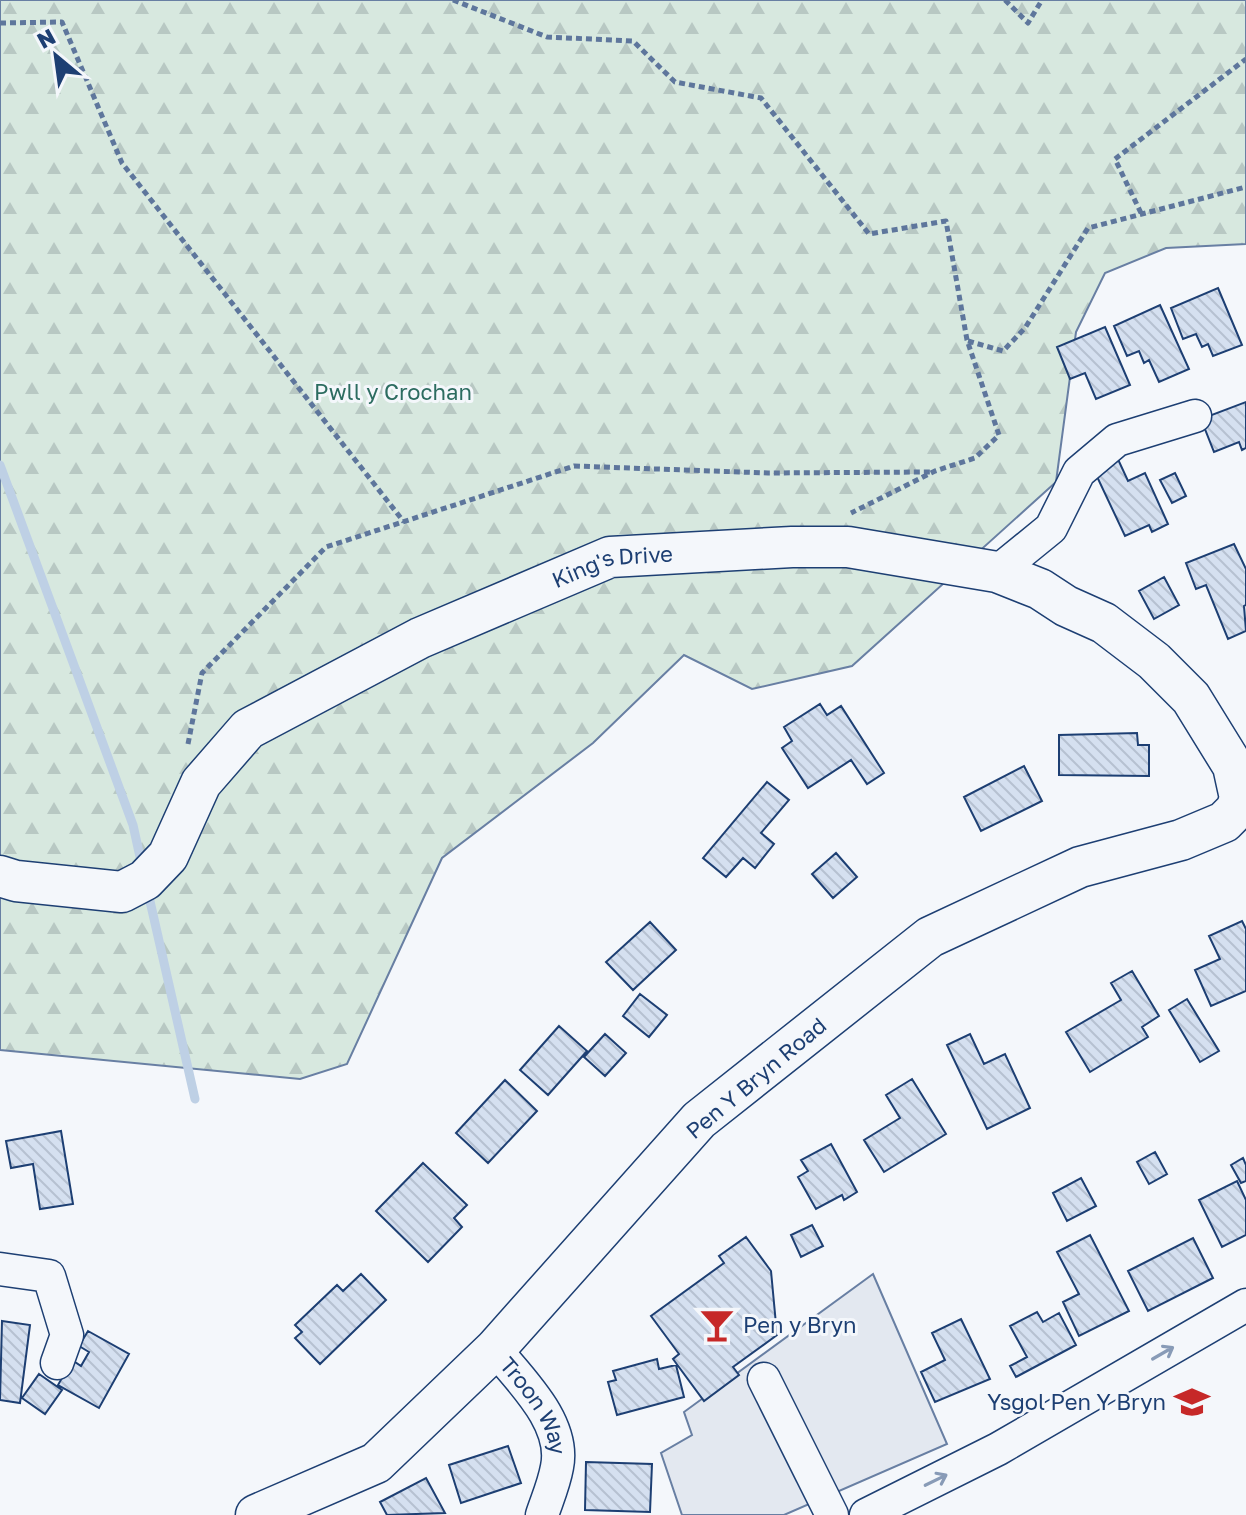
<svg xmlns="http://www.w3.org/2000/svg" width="1246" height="1515" font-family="'Golos Text',sans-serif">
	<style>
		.forest { fill: url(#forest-firs); stroke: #687fa3; stroke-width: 2 }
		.parking { fill: #e3e8f0; stroke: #687fa3; stroke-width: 2 }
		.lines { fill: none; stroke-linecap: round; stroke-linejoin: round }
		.stream { stroke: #bed0e5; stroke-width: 9 }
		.building { fill: url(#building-back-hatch); stroke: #1d3f73; stroke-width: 2 }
		.minor-casing { stroke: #1d3f73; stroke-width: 35 }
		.major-casing { stroke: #1d3f73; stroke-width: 43 }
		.path { stroke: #5e769c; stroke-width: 5; stroke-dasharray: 6 4; stroke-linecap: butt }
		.minor { stroke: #f4f7fb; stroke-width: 32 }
		.major { stroke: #f4f7fb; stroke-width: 40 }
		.oneway { stroke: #889bb7 }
		.labels { text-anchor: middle; stroke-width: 6; stroke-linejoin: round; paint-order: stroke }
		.park-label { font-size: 22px; fill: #2c6c60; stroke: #f4f7fb }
		.street-label { font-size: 22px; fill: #1d3f73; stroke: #f4f7fb }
		.poi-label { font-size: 22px; fill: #1d3f73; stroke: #f4f7fb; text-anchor: start }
	</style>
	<defs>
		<pattern id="forest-firs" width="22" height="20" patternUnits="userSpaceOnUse" patternTransform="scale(2)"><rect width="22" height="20" fill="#d7e8df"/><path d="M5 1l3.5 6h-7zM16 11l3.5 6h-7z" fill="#b8c8c3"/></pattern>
		<pattern id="building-back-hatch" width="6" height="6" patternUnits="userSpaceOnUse" patternTransform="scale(2)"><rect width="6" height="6" fill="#d5e0f0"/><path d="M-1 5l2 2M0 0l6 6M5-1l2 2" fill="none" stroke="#b6c1d1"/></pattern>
	</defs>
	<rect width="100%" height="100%" fill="#f4f7fb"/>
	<!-- forest -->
	<path class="forest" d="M0 0H1246V244L1166 248 1105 273 1076 332 1056 482 852 666 752 689 684 655 593 743 442 858 347 1064 300 1079 0 1050Z"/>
	<!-- parking -->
	<path class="parking" d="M873 1274 947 1444 784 1515H682L661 1453 692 1435 684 1412Z"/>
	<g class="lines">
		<!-- stream -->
		<path class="stream" d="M0 465 133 825 142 866
			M147 888 195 1099"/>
	</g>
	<!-- building -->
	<path class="building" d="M1218 288 1242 345 1213 356 1208 344 1202 347 1196 334 1183 339 1171 308Z
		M1160 305 1189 369 1159 382 1149 360 1144 363 1139 351 1127 356 1114 326Z
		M1105 327 1130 385 1096 399 1085 373 1070 379 1057 347Z
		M1246 402V448L1242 450 1239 442 1214 452 1201 419Z
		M1116 455 1128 481 1145 473 1168 524 1152 532 1149 525 1125 536 1092 466Z
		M1175 473 1186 496 1172 503 1160 480Z
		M1234 544 1246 569V605L1244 606 1246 631 1228 639 1206 585 1196 589 1186 563Z
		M1164 577 1179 605 1154 619 1139 591Z
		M820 704 827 715 841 706 884 773 867 784 851 760 808 788 782 748 792 741 784 727Z
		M1137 733 1138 745H1149V776L1059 775V735Z
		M1024 766 1042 801 981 831 964 797Z
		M767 782 789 800 761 833 774 844 755 868 743 858 726 877 703 858Z
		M836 853 857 877 833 898 812 874Z
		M1242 921 1246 929V991L1211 1006 1195 970 1220 959 1209 936Z
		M650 922 676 950 633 990 606 962Z
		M1132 971 1159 1016 1142 1027 1148 1037 1090 1072 1066 1032 1121 1000 1111 983Z
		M640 994 667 1015 649 1037 623 1016Z
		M1187 999 1219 1051 1200 1062 1169 1010Z
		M559 1026 587 1051 548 1095 520 1070Z
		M605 1034 626 1053 605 1076 584 1057Z
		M970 1034 984 1064 1005 1054 1030 1108 987 1129 947 1045Z
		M912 1079 946 1134 884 1172 864 1140 900 1118 886 1095Z
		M505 1080 537 1111 488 1163 456 1133Z
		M61 1131 73 1204 40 1209 33 1164 11 1168 6 1141Z
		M831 1144 857 1192 844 1200 842 1195 816 1209 798 1177 808 1171 801 1160Z
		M1155 1152 1167 1174 1149 1184 1137 1162Z
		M1243 1158 1246 1165V1181L1241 1183 1231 1165Z
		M423 1163 467 1205 454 1218 462 1227 428 1262 376 1211Z
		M1081 1178 1096 1206 1067 1221 1053 1193Z
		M1237 1181 1246 1200V1235L1222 1247 1199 1200Z
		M812 1225 823 1246 801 1257 791 1235Z
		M1090 1235 1129 1311 1079 1336 1063 1302 1079 1294 1057 1252Z
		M746 1237 771 1271 777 1335 733 1367 739 1375 704 1401 673 1359 679 1354 651 1316 724 1263 719 1256Z
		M1193 1238 1213 1278 1148 1311 1128 1271Z
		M361 1274 386 1300 320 1364 295 1338 302 1332 295 1325 337 1285 343 1291Z
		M1037 1312 1043 1322 1059 1313 1076 1345 1016 1377 1010 1366 1027 1357 1010 1326Z
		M961 1319 990 1379 935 1402 921 1372 945 1360 932 1333Z
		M2 1321 30 1325 20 1403 0 1400Z
		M88 1331 129 1354 99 1408 58 1385 72 1360 81 1366 89 1352 79 1346Z
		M657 1359 659 1369 676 1365 684 1397 617 1415 608 1382 616 1380 613 1371Z
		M39 1374 62 1390 45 1414 22 1398Z
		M508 1446 521 1483 461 1503 449 1465Z
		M586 1462 652 1464 650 1512 585 1510Z
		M426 1478 445 1513 387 1515 380 1502Z"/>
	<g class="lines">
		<!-- minor casing -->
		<g class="minor-casing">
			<g id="minor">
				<path d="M997 572 1051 528 1079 472 1117 440 1195 416"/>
				<path d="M0 1269 49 1276 67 1335 57 1363"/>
				<path id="s1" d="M495 1349C521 1381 566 1423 557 1467 554 1484 547 1500 542 1515"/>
				<path d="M764 1379 832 1515"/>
				<path d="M866 1515 998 1449 1246 1305"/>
			</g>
		</g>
		<!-- major casing -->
		<g class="major-casing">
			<g id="major">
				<path id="s2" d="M0 876 16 881 122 892 145 880 168 856 201 783 248 729 420 638 610 557 792 547H848L997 572 1040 589 1066 606 1104 623 1154 661 1191 698 1233 766 1240 798 1236 810 1224 822 1181 840 1080 867 930 937 699 1120 495 1349 376 1463 256 1515"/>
			</g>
		</g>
		<!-- path -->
		<path class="path" d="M453 0 547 37 633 41 675 82 761 98 869 234 946 221 967 340 999 435 975 458 935 471 851 513
			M1005 0 1028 23 1042 0
			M0 23 62 22 122 163 404 522
			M1141 213 1115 159 1246 59
			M968 341 1003 351 1025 328 1088 228 1246 187
			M188 744 202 673 326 547 574 466 768 473 930 472"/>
		<!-- minor -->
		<use href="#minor" class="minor"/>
		<!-- major -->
		<use href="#major" class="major"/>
	</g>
	<!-- one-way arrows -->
	<defs><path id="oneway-shaft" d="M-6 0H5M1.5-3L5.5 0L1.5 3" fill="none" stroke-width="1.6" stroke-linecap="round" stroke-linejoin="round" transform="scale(2)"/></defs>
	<g class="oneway">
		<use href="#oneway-shaft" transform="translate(1163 1353) rotate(-30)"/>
		<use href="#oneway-shaft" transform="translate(936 1480) rotate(-26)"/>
	</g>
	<!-- icons -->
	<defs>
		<g id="bar-bare" transform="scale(2.76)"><path d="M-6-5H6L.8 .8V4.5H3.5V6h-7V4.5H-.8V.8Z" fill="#c62828" stroke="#f4f7fb" stroke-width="2.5" paint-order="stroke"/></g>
		<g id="school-bare" transform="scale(2.76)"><path d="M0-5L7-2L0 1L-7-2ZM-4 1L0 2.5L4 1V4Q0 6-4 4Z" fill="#c62828" stroke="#f4f7fb" stroke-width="2.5" paint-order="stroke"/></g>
	</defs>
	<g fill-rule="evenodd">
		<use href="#bar-bare" x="717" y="1325"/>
		<use href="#school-bare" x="1192" y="1402"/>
	</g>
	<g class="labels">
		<!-- park labels -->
		<g class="park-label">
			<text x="393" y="400">Pwll y Crochan</text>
		</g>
		<!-- street labels -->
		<g class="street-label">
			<text dy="8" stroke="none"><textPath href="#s2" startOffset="736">King's Drive</textPath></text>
			<text transform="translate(756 1078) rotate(-40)" y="8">Pen Y Bryn Road</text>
			<text dy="8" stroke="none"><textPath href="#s1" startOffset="70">Troon Way</textPath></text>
		</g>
		<!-- poi labels -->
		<g class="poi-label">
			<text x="743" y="1333">Pen y Bryn</text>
			<text x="1166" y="1410" text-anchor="end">Ysgol Pen Y Bryn</text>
		</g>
	</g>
	<!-- north arrow -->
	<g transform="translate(56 56) rotate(331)" stroke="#f4f7fb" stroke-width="6" paint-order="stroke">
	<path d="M0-6L14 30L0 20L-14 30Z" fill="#1d3f73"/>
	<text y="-12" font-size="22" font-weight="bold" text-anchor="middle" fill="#1d3f73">N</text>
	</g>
</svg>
